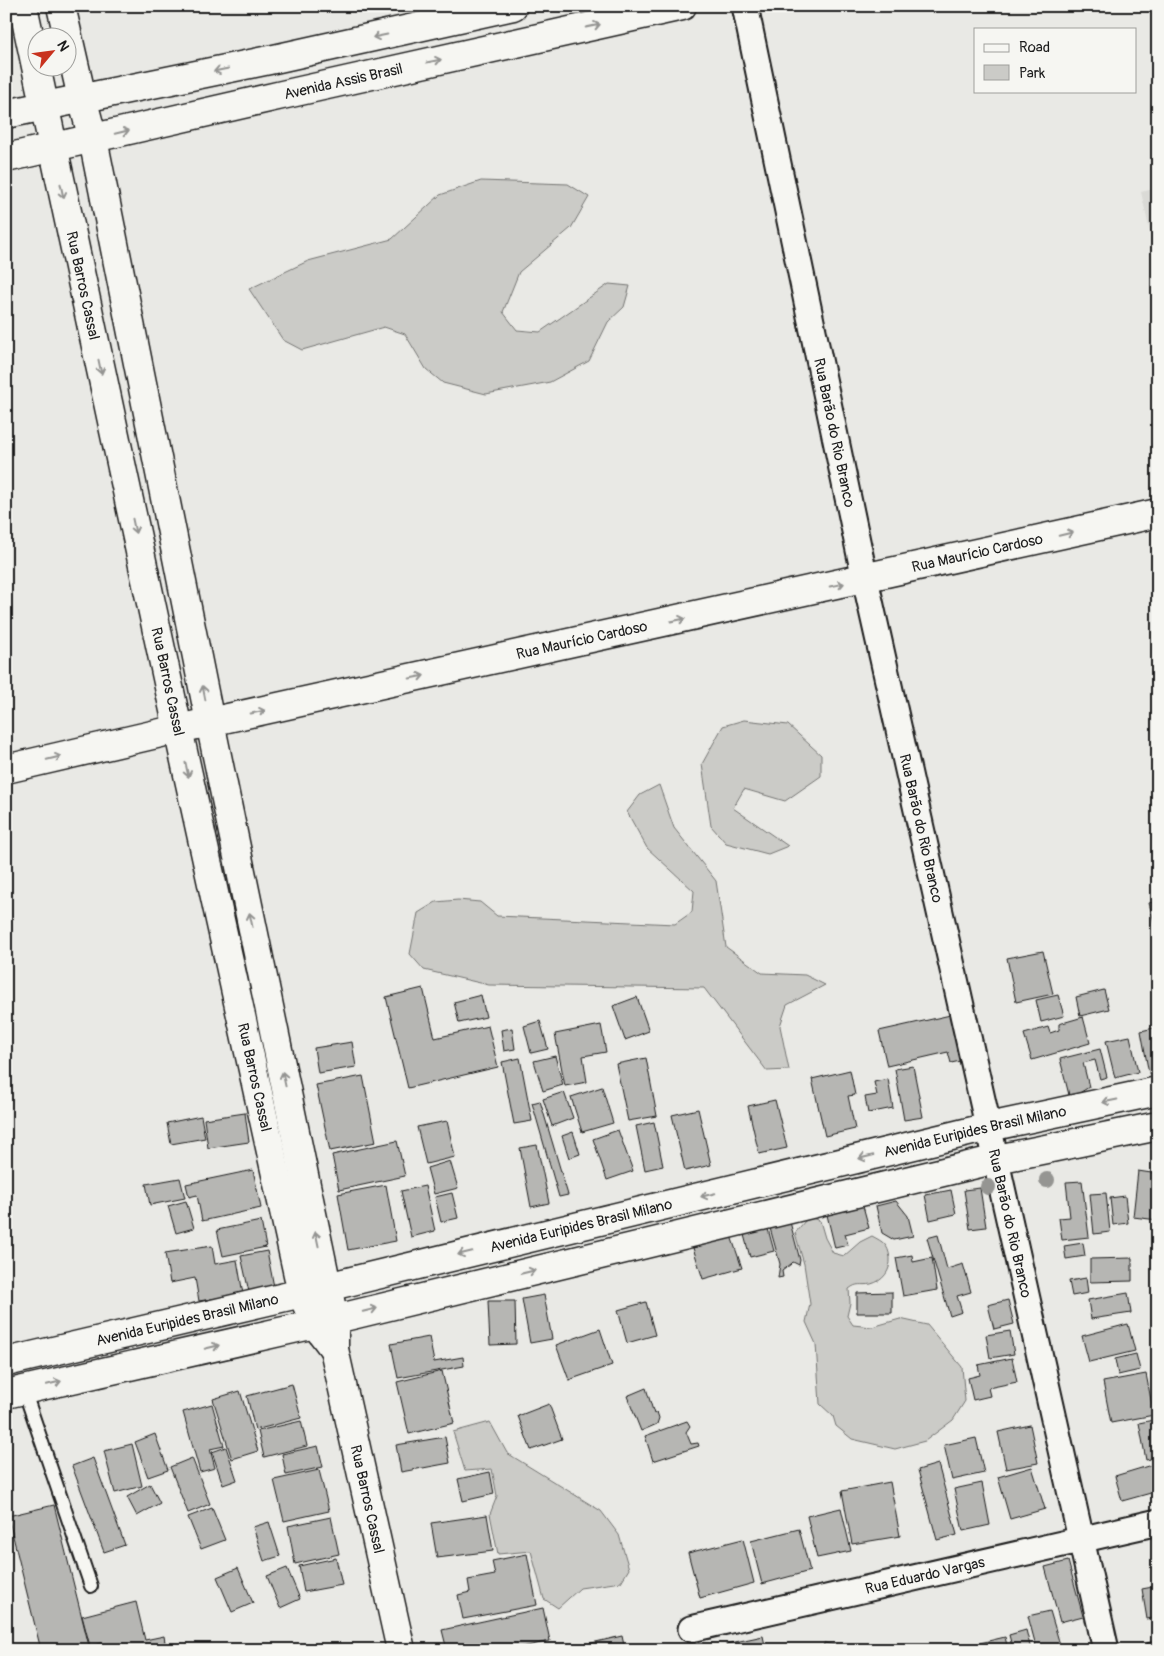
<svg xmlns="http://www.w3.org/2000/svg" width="1164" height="1656" font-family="Pangolin,sans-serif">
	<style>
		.built { fill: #dadad6 }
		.green { fill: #cbcbc7; stroke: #747472 }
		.building { fill: #b6b6b3; stroke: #1c1c1c }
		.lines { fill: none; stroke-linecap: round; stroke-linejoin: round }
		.lane-casing { stroke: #1c1c1c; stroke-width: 16 }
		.street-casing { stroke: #1c1c1c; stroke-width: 29 }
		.secondary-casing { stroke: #1c1c1c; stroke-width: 31 }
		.lane { stroke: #f6f6f2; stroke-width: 12 }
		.street { stroke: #f6f6f2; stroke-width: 25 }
		.secondary { stroke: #f6f6f2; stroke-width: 28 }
		.tree { fill: #959592 }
		.oneway { stroke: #949492 }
		.labels { text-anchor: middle; stroke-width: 4; stroke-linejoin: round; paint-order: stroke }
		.street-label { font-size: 15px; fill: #1c1c1c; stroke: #f6f6f2 }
	</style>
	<rect width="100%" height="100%" fill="#e9e9e5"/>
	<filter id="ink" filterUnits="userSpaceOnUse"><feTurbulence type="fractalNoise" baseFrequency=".02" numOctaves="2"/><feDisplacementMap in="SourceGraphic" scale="10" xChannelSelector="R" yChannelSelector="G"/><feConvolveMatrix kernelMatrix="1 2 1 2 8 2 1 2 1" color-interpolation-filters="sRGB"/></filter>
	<g filter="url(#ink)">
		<!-- built -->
		<path class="built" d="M1158 188V267L1141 192Z"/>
		<!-- green -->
		<path class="green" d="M481 181 568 184 589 197 571 228 519 272 503 312 517 330 540 332 609 284 630 286 624 307 608 322 589 361 550 382 486 394 443 383 426 369 405 334 384 327 302 350 283 340 249 289 308 261 392 239 440 195Z
			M744 720 788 725 821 755V776L785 801 744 789 733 808 788 846 768 854 726 843 711 826 702 764 723 726Z
			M659 785 674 828 716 881 726 947 762 973 805 975 825 985 787 1005 780 1026 789 1070 767 1071 704 988 489 985 424 970 410 954 418 913 436 902 458 900 480 902 497 916 675 924 692 912 694 891 647 848 627 812 640 795Z
			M812 1218 820 1221 825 1238 833 1253 844 1256 860 1242 872 1236C883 1242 888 1244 890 1258 891 1271 883 1281 871 1284 860 1286 858 1282 849 1289L850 1303 847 1316 853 1325 872 1327 900 1319 927 1325 962 1367 965 1401 953 1420 925 1441 895 1449 852 1439 836 1426 833 1416 820 1404 816 1344 806 1322 810 1304 804 1264 795 1233 805 1221Z
			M490 1422 507 1453 601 1511 619 1535 629 1569 621 1582 580 1588 558 1608 544 1599 531 1551 498 1554 490 1514 497 1496 492 1469 465 1471 453 1432Z"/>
		<!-- building -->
		<path class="building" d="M1158 901V933H1157L1149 903Z
			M1043 951 1053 994 1016 1002 1007 958Z
			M423 988 435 1038 488 1026 498 1067 408 1088 386 997Z
			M1104 990 1109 1009 1080 1016 1076 997Z
			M481 995 486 1017 459 1023 454 1002Z
			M1058 995 1064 1016 1041 1022 1036 1000Z
			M637 997 649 1031 625 1040 613 1006Z
			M955 1014 965 1060 951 1063 948 1052 887 1066 879 1031Z
			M1083 1017 1090 1043 1032 1060 1024 1034 1048 1027 1050 1033 1059 1030V1024Z
			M540 1021 548 1049 531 1053 524 1026Z
			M601 1025 606 1052 583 1056 587 1082 565 1086 555 1034Z
			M1158 1027V1073L1149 1074 1141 1031Z
			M512 1028 515 1049 504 1051 501 1030Z
			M1130 1036 1138 1072 1115 1078 1106 1041Z
			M352 1042 356 1067 318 1073 314 1048Z
			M1100 1049 1107 1077 1100 1079 1095 1060 1083 1063 1089 1087 1070 1099 1060 1059Z
			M555 1056 563 1085 543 1091 534 1061Z
			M520 1058 532 1121 514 1124 502 1062Z
			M646 1058 657 1116 628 1121 616 1064Z
			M913 1066 923 1117 904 1120 895 1069Z
			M850 1070 855 1095 848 1096 855 1129 825 1136 812 1079Z
			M363 1076 376 1142 330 1151 316 1085Z
			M888 1079 893 1108 868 1113 865 1097 877 1095 874 1082Z
			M602 1087 613 1123 582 1132 571 1097Z
			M564 1092 573 1118 552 1126 543 1099Z
			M775 1100 787 1148 759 1154 748 1106Z
			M540 1101 568 1195 559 1197 532 1103Z
			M698 1109 711 1165 685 1171 672 1115Z
			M245 1113 249 1142 208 1148 204 1119Z
			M201 1116 205 1138 171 1144 167 1123Z
			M447 1121 455 1157 426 1164 417 1127Z
			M654 1122 663 1166 645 1170 636 1126Z
			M618 1130 633 1171 607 1180 593 1139Z
			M573 1132 580 1154 569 1158 562 1136Z
			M397 1141 405 1176 339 1190 332 1155Z
			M537 1145 549 1203 531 1207 520 1148Z
			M450 1161 458 1188 434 1194 427 1168Z
			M253 1170 261 1208 202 1221 197 1195 189 1197 186 1184Z
			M1138 1171 1158 1174V1220L1133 1217Z
			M180 1178 185 1198 150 1205 146 1184Z
			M1082 1181 1089 1237 1062 1240 1059 1218 1070 1217 1066 1182Z
			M386 1185 396 1241 348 1250 338 1194Z
			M425 1186 435 1231 411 1237 401 1191Z
			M980 1188 986 1227 970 1229 964 1190Z
			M951 1190 956 1214 930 1220 925 1195Z
			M452 1193 458 1218 441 1222 435 1197Z
			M1106 1193 1110 1232 1094 1234 1090 1194Z
			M1125 1196 1128 1223 1113 1225 1110 1198Z
			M186 1201 194 1228 176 1233 168 1206Z
			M896 1201 908 1216 913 1236 894 1240 882 1233 876 1206Z
			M863 1206 869 1228 845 1234 848 1245 835 1248 827 1215Z
			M261 1221 266 1247 223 1256 217 1230Z
			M790 1222 800 1260 799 1265 793 1262 791 1264 782 1271 783 1277 778 1278 780 1264 770 1228Z
			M768 1229 774 1251 750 1257 744 1235Z
			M938 1235 947 1269 963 1264 971 1292 957 1296 962 1312 950 1316 927 1238Z
			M731 1236 742 1268 703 1279 693 1248Z
			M1083 1243 1085 1256 1066 1259 1064 1246Z
			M212 1246 215 1264 237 1260 243 1294 199 1301 195 1278 170 1283 165 1253Z
			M267 1251 274 1287 249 1292 241 1256Z
			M912 1255 913 1262 932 1258 937 1290 903 1296 896 1258Z
			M1132 1258V1281L1090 1282V1259Z
			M1086 1278 1088 1293 1072 1296 1069 1281Z
			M892 1292V1313H857V1293Z
			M1128 1293 1131 1313 1091 1319 1088 1300Z
			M544 1295 552 1339 530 1343 522 1299Z
			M1008 1300 1014 1324 994 1329 988 1305Z
			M488 1301H515L516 1344 490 1345Z
			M646 1302 655 1335 627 1343 618 1310Z
			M1128 1324 1135 1351 1089 1362 1082 1336Z
			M600 1329 612 1365 569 1380 556 1345Z
			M1010 1331 1014 1354 990 1358 986 1335Z
			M429 1337 434 1362 463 1357 464 1366 398 1378 391 1344Z
			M1136 1354 1140 1370 1118 1375 1115 1359Z
			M1012 1358 1017 1382 988 1388 990 1396 973 1400 968 1378 980 1375 978 1365Z
			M442 1371 454 1423 409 1434 397 1382Z
			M1146 1374 1154 1415 1111 1423 1103 1382Z
			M292 1384 301 1418 255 1430 247 1396Z
			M646 1388 654 1414 657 1412 659 1418 657 1424 641 1431 627 1396Z
			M240 1391 258 1451 232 1459 213 1399Z
			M212 1404 224 1446 210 1449 215 1468 200 1472 183 1412Z
			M549 1404 562 1439 531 1450 518 1416Z
			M1158 1419V1457L1146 1460 1139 1423Z
			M301 1421 307 1446 264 1457 258 1431Z
			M687 1421 690 1426 686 1432 691 1444 698 1443 699 1446 653 1461 645 1436Z
			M1030 1425 1038 1463 1006 1469 998 1432Z
			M155 1434 168 1470 148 1477 135 1442Z
			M445 1437 450 1463 401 1472 396 1445Z
			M976 1438 984 1473 952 1480 944 1445Z
			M132 1444 142 1486 115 1493 104 1451Z
			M318 1446 323 1467 286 1475 282 1454Z
			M226 1447 237 1480 223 1485 212 1452Z
			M93 1458 125 1545 104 1552 72 1466Z
			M192 1458 210 1504 188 1513 170 1467Z
			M1158 1463V1491L1122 1501 1115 1476Z
			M938 1464 957 1535 937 1540 918 1470Z
			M1032 1467 1045 1509 1010 1519 998 1477Z
			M319 1470 329 1511 284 1521 274 1480Z
			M490 1472 494 1494 463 1501 458 1479Z
			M890 1482 900 1536 852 1544 842 1491Z
			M982 1483 990 1525 963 1531 954 1489Z
			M150 1484 160 1503 137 1516 127 1497Z
			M54 1505 90 1650H41L8 1516Z
			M212 1508 225 1540 201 1549 188 1517Z
			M841 1508 851 1551 817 1558 807 1516Z
			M487 1515 493 1551 437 1558 431 1523Z
			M331 1517 339 1554 295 1564 288 1526Z
			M269 1522 280 1556 264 1561 253 1527Z
			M799 1529 810 1571 762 1584 751 1541Z
			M743 1539 754 1583 700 1598 688 1553Z
			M527 1554 537 1605 463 1619 458 1595 470 1592 468 1580 495 1575 492 1561Z
			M336 1558 342 1585 304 1592 299 1566Z
			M1068 1561 1083 1616 1060 1622 1045 1567Z
			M238 1568 253 1603 232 1612 217 1577Z
			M287 1568 300 1599 280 1608 267 1576Z
			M1158 1586V1617L1147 1619 1142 1589Z
			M136 1602 145 1640 164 1636 165 1642 134 1650H103L102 1643 90 1646 82 1616Z
			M543 1608 550 1641 509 1650H447L442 1630Z
			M1050 1611 1061 1648 1037 1650 1028 1616Z
			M1026 1630 1031 1650H1013L1009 1635Z
			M622 1636 625 1650H561Z
			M763 1636 766 1650H727L726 1644Z
			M1005 1637 1008 1650H982L980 1643Z
			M1158 1640V1650H1149L1147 1643Z
			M824 1643 859 1649V1650H823Z"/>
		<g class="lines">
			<!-- lane casing -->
			<g class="lane-casing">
				<path id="lane" d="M24 1390 91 1586"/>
			</g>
			<!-- street casing -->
			<g class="street-casing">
				<g id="street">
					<path id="s1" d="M745 6 865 579 1106 1650"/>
					<path id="s2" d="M691 1629 1158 1522"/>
				</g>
			</g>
			<!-- secondary casing -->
			<g class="secondary-casing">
				<g id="secondary">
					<path id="s3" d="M23 6 178 729 302 1293 315 1324 334 1349"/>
					<path id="s4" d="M61 6 82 98 93 139 210 722 327 1286 334 1319V1349L401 1650"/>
					<path d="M6 114 274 59 513 6"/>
					<path id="s5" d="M6 158 282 95 682 6"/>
					<path id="s6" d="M6 769 178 729 1158 513"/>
					<path id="s7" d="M6 1362 302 1293 989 1127 1158 1091"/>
					<path d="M6 1394 315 1324 997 1159 1158 1126"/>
				</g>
			</g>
			<!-- lane -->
			<use href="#lane" class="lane"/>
			<!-- street -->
			<use href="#street" class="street"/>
			<!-- secondary -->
			<use href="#secondary" class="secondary"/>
		</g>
		<!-- trees -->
		<g class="tree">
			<circle cx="1047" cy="1180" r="8"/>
			<circle cx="988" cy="1187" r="8"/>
		</g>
		<!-- one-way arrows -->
		<defs><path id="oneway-shaft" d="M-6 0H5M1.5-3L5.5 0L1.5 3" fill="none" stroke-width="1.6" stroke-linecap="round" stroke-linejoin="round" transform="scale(1.25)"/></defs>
		<g class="oneway">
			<use href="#oneway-shaft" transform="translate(593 26) rotate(-12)"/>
			<use href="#oneway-shaft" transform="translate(380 36) rotate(168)"/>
			<use href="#oneway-shaft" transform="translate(434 61) rotate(-12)"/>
			<use href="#oneway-shaft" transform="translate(221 70) rotate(169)"/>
			<use href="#oneway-shaft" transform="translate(122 132) rotate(-13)"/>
			<use href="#oneway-shaft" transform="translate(62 191) rotate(78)"/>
			<use href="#oneway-shaft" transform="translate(100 367) rotate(78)"/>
			<use href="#oneway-shaft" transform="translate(134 526) rotate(78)"/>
			<use href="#oneway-shaft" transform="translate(1066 534) rotate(-13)"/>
			<use href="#oneway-shaft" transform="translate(837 585) rotate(-12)"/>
			<use href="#oneway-shaft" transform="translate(678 620) rotate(-12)"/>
			<use href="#oneway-shaft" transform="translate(417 677) rotate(-12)"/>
			<use href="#oneway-shaft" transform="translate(204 693) rotate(-101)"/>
			<use href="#oneway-shaft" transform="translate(258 712) rotate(-12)"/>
			<use href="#oneway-shaft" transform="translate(54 758) rotate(-13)"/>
			<use href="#oneway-shaft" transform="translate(187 770) rotate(78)"/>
			<use href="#oneway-shaft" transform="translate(251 920) rotate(-102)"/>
			<use href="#oneway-shaft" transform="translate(284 1079) rotate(-102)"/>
			<use href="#oneway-shaft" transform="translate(1110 1101) rotate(168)"/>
			<use href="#oneway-shaft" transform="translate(866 1157) rotate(166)"/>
			<use href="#oneway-shaft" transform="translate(708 1195) rotate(166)"/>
			<use href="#oneway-shaft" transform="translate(317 1239) rotate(-102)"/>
			<use href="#oneway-shaft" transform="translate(465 1253) rotate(167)"/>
			<use href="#oneway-shaft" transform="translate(528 1272) rotate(-14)"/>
			<use href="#oneway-shaft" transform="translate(370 1310) rotate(-14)"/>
			<use href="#oneway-shaft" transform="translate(212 1347) rotate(-13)"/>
			<use href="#oneway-shaft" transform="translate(54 1383) rotate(-13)"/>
		</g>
	</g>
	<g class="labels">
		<!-- street labels -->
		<g class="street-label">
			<text dy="5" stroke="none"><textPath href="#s5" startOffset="346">Avenida Assis Brasil</textPath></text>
			<text dy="5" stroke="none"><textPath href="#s3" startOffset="286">Rua Barros Cassal</textPath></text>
			<text dy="5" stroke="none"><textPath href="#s1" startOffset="436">Rua Barão do Rio Branco</textPath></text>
			<text dy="5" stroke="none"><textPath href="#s6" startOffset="995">Rua Maurício Cardoso</textPath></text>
			<text dy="5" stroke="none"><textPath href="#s6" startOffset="590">Rua Maurício Cardoso</textPath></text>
			<text dy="5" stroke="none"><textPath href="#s3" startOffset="691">Rua Barros Cassal</textPath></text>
			<text dy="5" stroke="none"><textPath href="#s1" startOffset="841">Rua Barão do Rio Branco</textPath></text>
			<text dy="5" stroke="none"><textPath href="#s3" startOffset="1096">Rua Barros Cassal</textPath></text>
			<text dy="5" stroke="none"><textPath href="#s7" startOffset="996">Avenida Euripides Brasil Milano</textPath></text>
			<text dy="5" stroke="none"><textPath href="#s1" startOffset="1246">Rua Barão do Rio Branco</textPath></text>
			<text dy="5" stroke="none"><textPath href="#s7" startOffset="591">Avenida Euripides Brasil Milano</textPath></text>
			<text dy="5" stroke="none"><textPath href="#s7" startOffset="186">Avenida Euripides Brasil Milano</textPath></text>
			<text dy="5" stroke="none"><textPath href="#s4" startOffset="1525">Rua Barros Cassal</textPath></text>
			<text dy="5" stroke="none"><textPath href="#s2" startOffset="240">Rua Eduardo Vargas</textPath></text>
		</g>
	</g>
	<!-- margin -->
	<rect width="1164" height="1656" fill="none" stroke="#f6f6f2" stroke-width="25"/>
	<rect x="12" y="12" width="1139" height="1631" fill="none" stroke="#1c1c1c" stroke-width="2" filter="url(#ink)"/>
	<!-- legend -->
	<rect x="974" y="28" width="162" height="65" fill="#f6f6f2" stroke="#9f9f9c"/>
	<rect x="984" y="44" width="25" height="8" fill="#f6f6f2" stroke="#9f9f9c"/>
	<text x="1019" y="52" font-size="15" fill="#1c1c1c">Road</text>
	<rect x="984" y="65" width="25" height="15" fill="#cbcbc7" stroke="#9f9f9c"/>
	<text x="1019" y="78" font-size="15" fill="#1c1c1c">Park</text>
	<!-- north arrow -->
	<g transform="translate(52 52) rotate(61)"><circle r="24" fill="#f6f6f2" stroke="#9f9f9c"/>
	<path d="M0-4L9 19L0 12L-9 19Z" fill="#c8321e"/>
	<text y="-8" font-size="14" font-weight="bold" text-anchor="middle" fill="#1c1c1c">N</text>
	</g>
</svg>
